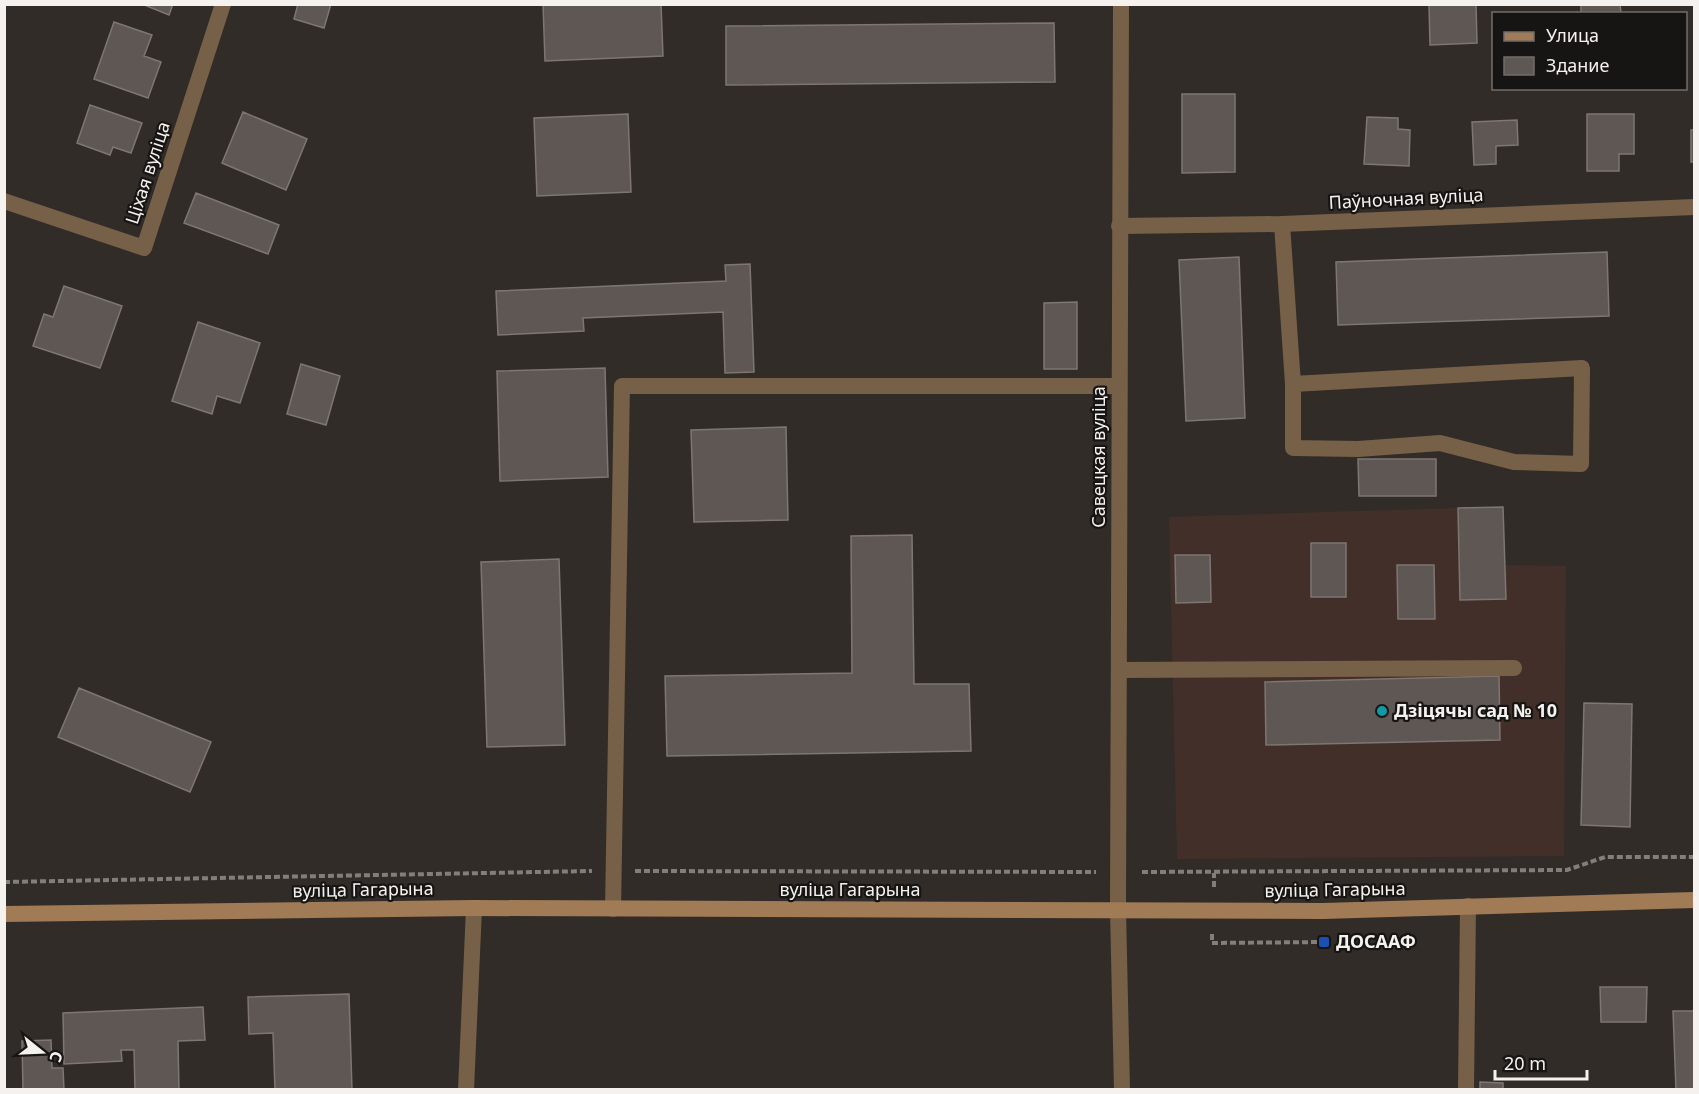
<svg xmlns="http://www.w3.org/2000/svg" width="1699" height="1094" font-family="'Noto Sans',sans-serif">
	<style>
		.education { fill: #432f2a }
		.building { fill: #5e5754; stroke: #7e7673; stroke-width: 1.5 }
		.lines { fill: none; stroke-linecap: round; stroke-linejoin: round }
		.path { stroke: #827e7a; stroke-width: 4; stroke-dasharray: 6 3; stroke-linecap: butt }
		.service { stroke: #776048; stroke-width: 16 }
		.minor { stroke: #776048; stroke-width: 16 }
		.tertiary { stroke: #776048; stroke-width: 16 }
		.secondary { stroke: #a07b55; stroke-width: 16 }
		.culture-dot { fill: #0f9aa8; stroke: #171513; stroke-width: 2 }
		.transit-dot { fill: #1a4fb4; stroke: #171513; stroke-width: 2 }
		.labels { text-anchor: middle; stroke-width: 4.5; stroke-linejoin: round; paint-order: stroke }
		.street-label { font-size: 18px; fill: #f5f1ee; stroke: #171513 }
		.poi-label { font-size: 18px; font-weight: bold; fill: #f5f1ee; stroke: #171513; text-anchor: start }
	</style>
	<rect width="100%" height="100%" fill="#312c28"/>
	<!-- education -->
	<path class="education" d="M1458 508 1460 600 1505 599 1504 565 1566 566 1564 856 1177 859 1169 517Z"/>
	<!-- building -->
	<path class="building" d="M142 4H173L169 15Z
		M298 4H331L324 28 294 19Z
		M543 4H661L663 56 545 61Z
		M1476 4 1477 43 1430 45 1429 5Z
		M1581 4H1620L1621 13 1581 14Z
		M114 22 152 35 144 56 161 62 148 98 94 79Z
		M1054 23 1055 82 726 85V26Z
		M1182 94H1235V172L1182 173Z
		M90 105 142 123 131 153 113 147 110 155 77 143Z
		M243 112 307 139 286 190 222 163Z
		M628 114 631 192 537 196 534 118Z
		M1587 114H1634V154H1619V171H1587Z
		M1367 117 1398 118V129L1410 130 1409 166 1364 164Z
		M1517 120 1518 145 1496 146V164L1474 165 1472 122Z
		M1691 130H1694V162H1691Z
		M196 193 279 225 268 254 184 223Z
		M1607 252 1609 316 1338 325 1336 262Z
		M1239 257 1245 418 1186 421 1179 260Z
		M750 264 754 372 725 373 723 312 583 318 584 331 498 335 496 291 726 281 725 265Z
		M64 286 122 306 100 368 33 346 44 314 53 317Z
		M1077 302V369H1044V303Z
		M198 322 260 343 240 403 217 396 212 414 172 401Z
		M301 364 340 376 326 425 287 414Z
		M605 368 608 477 500 481 497 371Z
		M786 427 788 520 694 522 691 430Z
		M1358 459H1436V496H1359Z
		M1503 507 1506 599 1460 600 1458 508Z
		M912 535 914 684H969L971 751 667 756 665 676 852 673 851 536Z
		M1311 543H1346V597H1311Z
		M1175 555H1210L1211 602 1176 603Z
		M559 559 565 745 487 747 481 562Z
		M1397 565H1434L1435 619H1398Z
		M1499 676 1500 740 1266 745 1265 682Z
		M79 688 211 742 190 792 58 737Z
		M1584 703 1632 704 1630 827 1581 825Z
		M1600 987H1647L1646 1022H1601Z
		M349 994 352 1090H275L273 1033 249 1034 248 997Z
		M203 1007 205 1040 178 1041 179 1090H135L134 1050H121L122 1061 64 1064 63 1013Z
		M1673 1011H1694V1090H1676Z
		M51 1040 52 1068H63L64 1090H23L22 1041Z
		M1480 1082 1503 1083V1090H1480Z"/>
	<g class="lines">
		<!-- path -->
		<path class="path" d="M635 871 1096 872
			M1142 872 1567 870 1605 857H1694
			M4 882 592 871
			M1214 887V873
			M1212 934V943L1324 942"/>
		<!-- service -->
		<path class="service" d="M1282 224 1293 384 1582 368 1581 464 1514 462 1440 443 1358 449 1293 448V384
			M1119 670 1514 668
			M613 909 622 386H1119
			M1118 910 1122 1090
			M466 1090 474 908
			M1466 1090 1468 906"/>
		<!-- minor -->
		<path class="minor" d="M4 201 144 248 223 4
			M1119 226 1282 224 1694 207"/>
		<!-- tertiary -->
		<path class="tertiary" d="M1118 910 1121 4"/>
		<!-- secondary -->
		<path class="secondary" d="M4 914 474 908 1323 911 1694 900"/>
	</g>
	<!-- markers -->
	<circle class="culture-dot" cx="1382" cy="711" r="6"/>
	<rect class="transit-dot" x="1318" y="936" width="12" height="12" rx="3"/>
	<g class="labels">
		<!-- street labels -->
		<g class="street-label">
			<text transform="translate(148 173) rotate(-72)" y="6">Ціхая вуліца</text>
			<text transform="translate(1406 199) rotate(-3)" y="6">Паўночная вуліца</text>
			<text transform="translate(1099 457) rotate(-90)" y="6">Савецкая вуліца</text>
			<text transform="translate(363 890) rotate(-1)" y="6">вуліца Гагарына</text>
			<text x="850" y="896">вуліца Гагарына</text>
			<text transform="translate(1335 890) rotate(-1)" y="6">вуліца Гагарына</text>
		</g>
		<!-- poi labels -->
		<g class="poi-label">
			<text x="1394" y="717">Дзіцячы сад № 10</text>
			<text x="1336" y="948">ДОСААФ</text>
		</g>
	</g>
	<!-- border -->
	<rect width="1699" height="1094" fill="none" stroke="#f5f1ee" stroke-width="12"/>
	<!-- legend -->
	<rect x="1492" y="12" width="195" height="78" fill="#171513" stroke="#706d6b" stroke-width="1.5"/>
	<rect x="1504" y="32" width="30" height="9" fill="#a07b55" stroke="#706d6b" stroke-width="1.5"/>
	<text x="1546" y="42" font-size="18" fill="#f5f1ee">Улица</text>
	<rect x="1504" y="57" width="30" height="18" fill="#5e5754" stroke="#706d6b" stroke-width="1.5"/>
	<text x="1546" y="72" font-size="18" fill="#f5f1ee">Здание</text>
	<!-- north arrow -->
	<g transform="translate(42 1052) rotate(108)" stroke="#171513" stroke-width="4.5" paint-order="stroke">
	<path d="M0-4.5L10 22L0 15L-10 22Z" fill="#f5f1ee"/>
	<text y="-9" font-size="16" font-weight="bold" text-anchor="middle" fill="#f5f1ee">С</text>
	</g>
	<!-- scale -->
	<path d="M1495 1070v9h92v-9" fill="none" stroke="#f5f1ee" stroke-width="3"/>
	<text x="1504" y="1070" font-size="18" fill="#f5f1ee" stroke="#171513" stroke-width="4.5" paint-order="stroke">20 m</text>
</svg>
